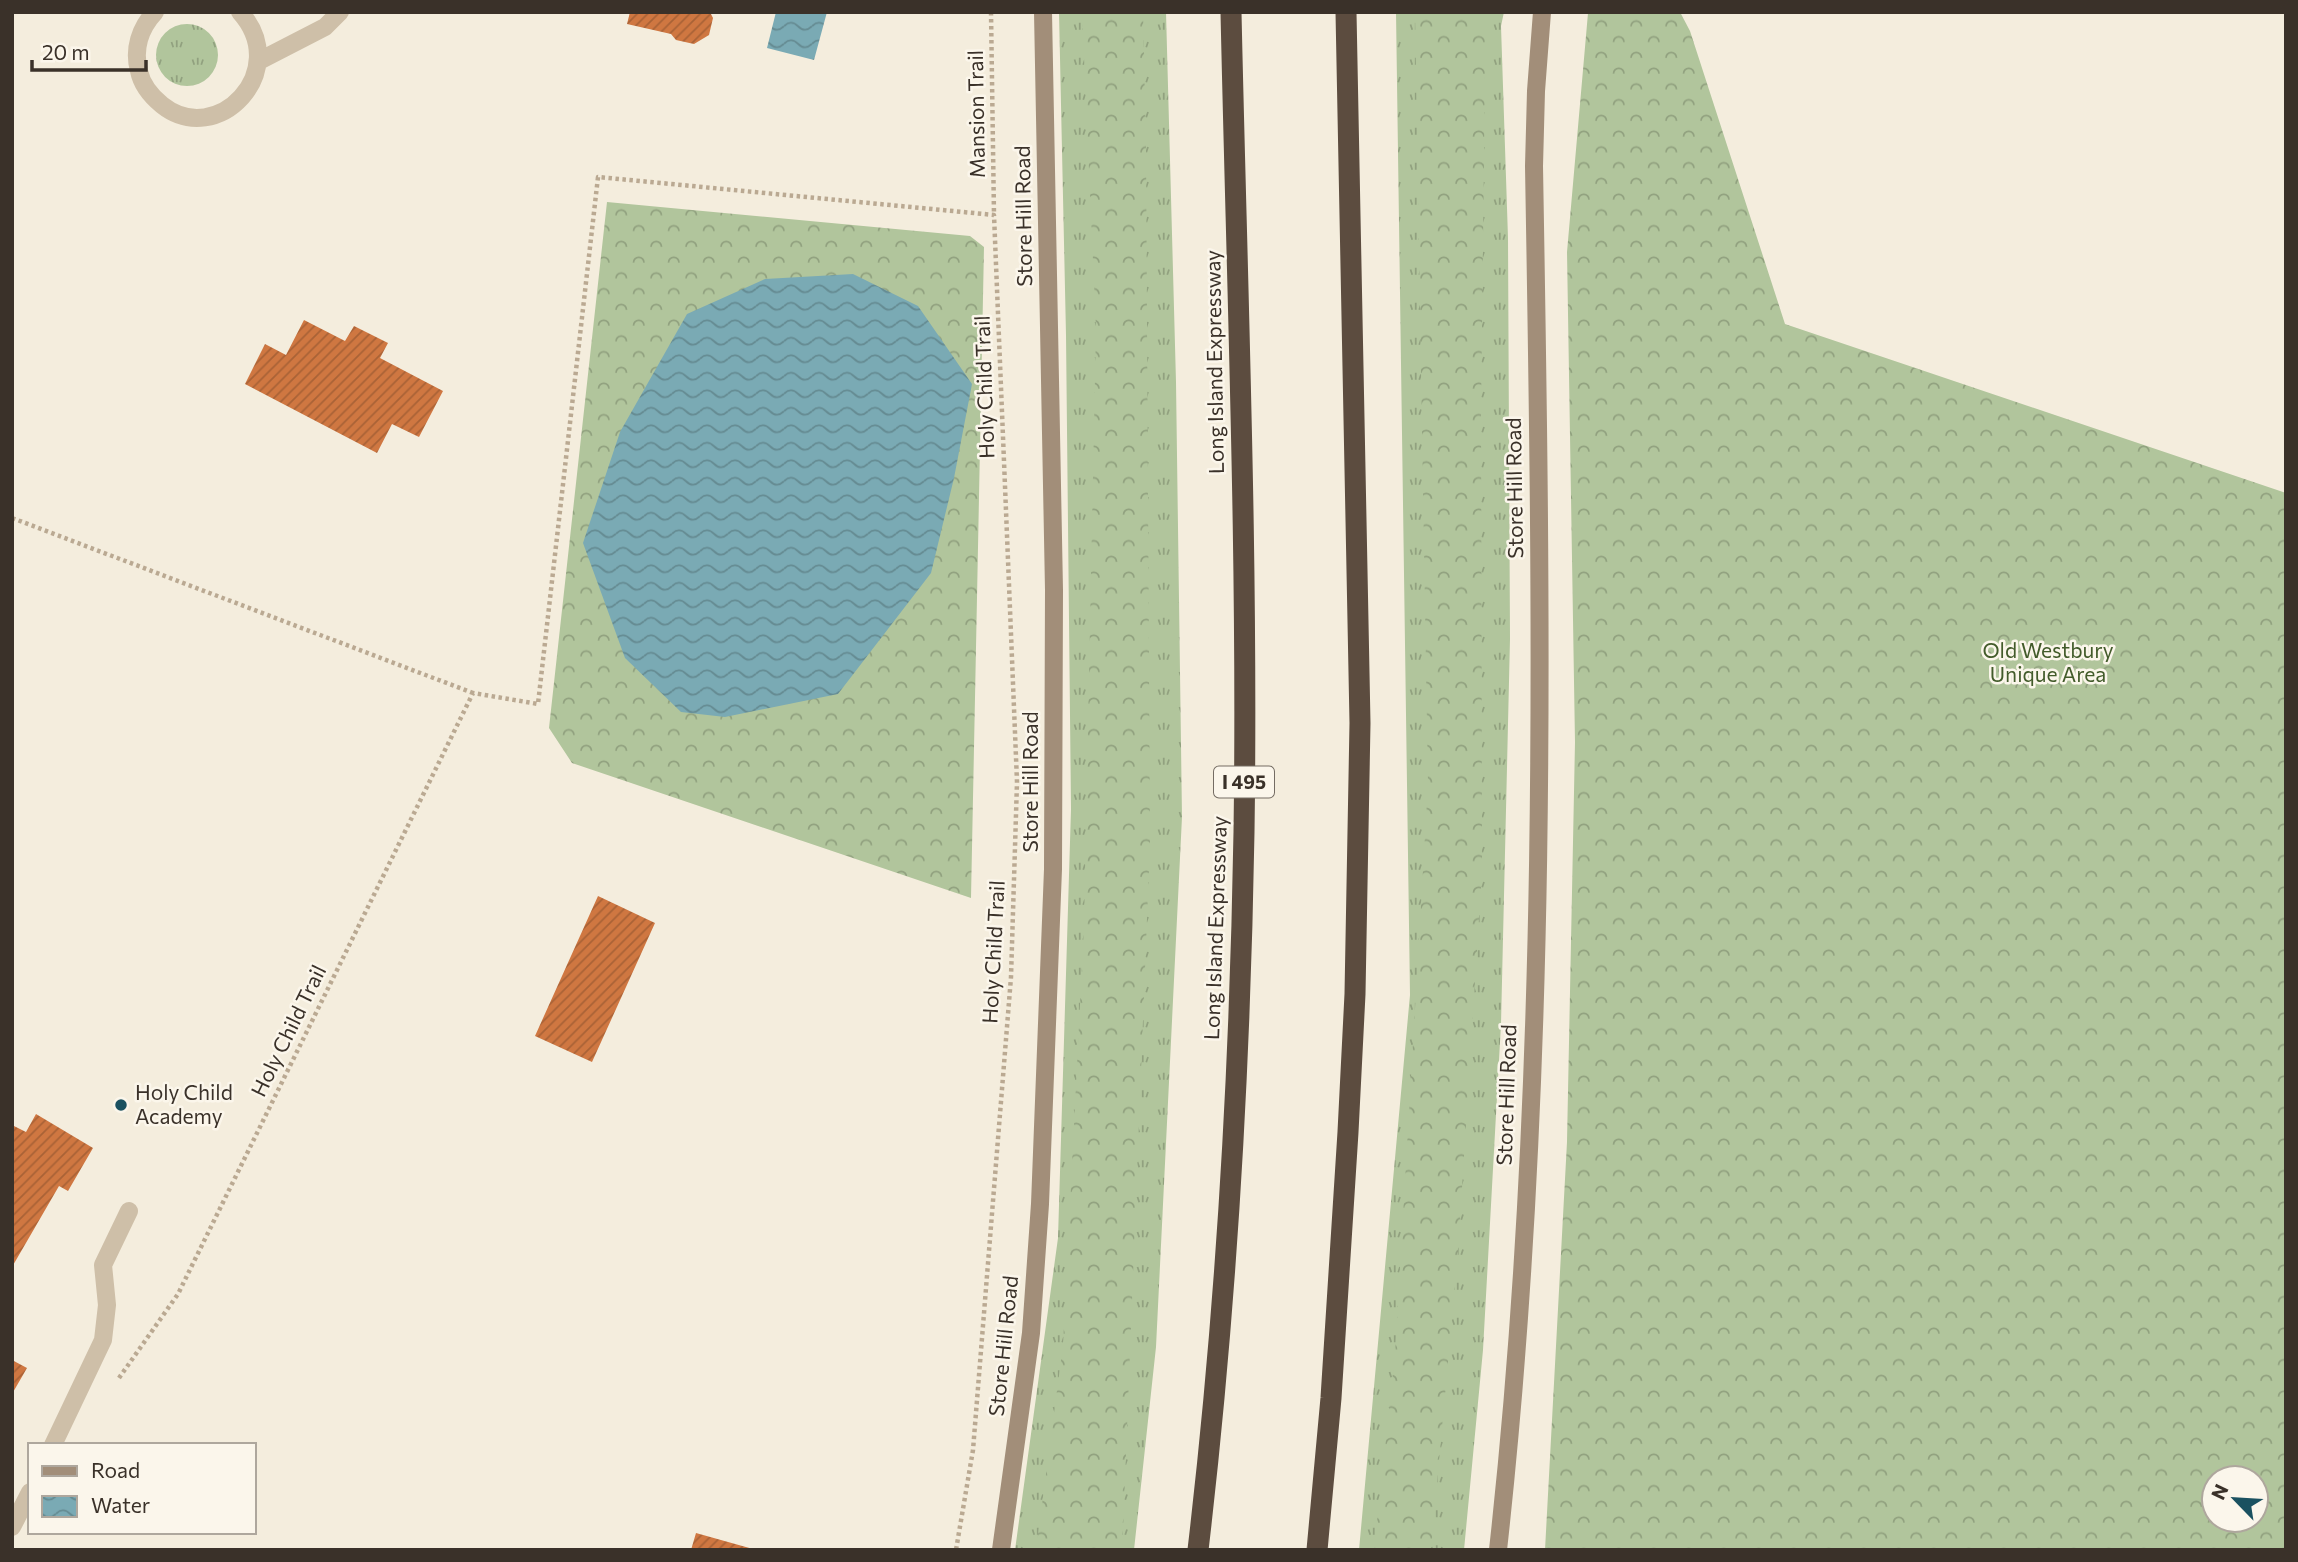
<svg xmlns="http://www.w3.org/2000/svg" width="2298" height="1562" font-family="Commissioner,sans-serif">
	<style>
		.grass { fill: url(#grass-tufts) }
		.forest { fill: url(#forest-crowns); fill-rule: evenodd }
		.water { fill: url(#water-waves) }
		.building { fill: url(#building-hatch) }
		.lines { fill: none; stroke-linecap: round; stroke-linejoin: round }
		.path { stroke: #baa992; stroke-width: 4.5; stroke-dasharray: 3.5 3.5; stroke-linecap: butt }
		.service { stroke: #cebfa8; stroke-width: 18 }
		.minor { stroke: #cebfa8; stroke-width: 18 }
		.secondary { stroke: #a28e79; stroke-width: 18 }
		.motorway { stroke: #5c4c3f; stroke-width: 21 }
		.poi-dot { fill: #1a5160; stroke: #fbf6eb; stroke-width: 2.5 }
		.labels { text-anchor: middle; stroke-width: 5; stroke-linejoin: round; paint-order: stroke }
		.shield { fill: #fbf6eb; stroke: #746c63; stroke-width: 2 }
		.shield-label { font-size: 19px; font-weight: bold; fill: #3a3129 }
		.street-label { font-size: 21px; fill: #3a3129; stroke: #fbf6eb }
		.park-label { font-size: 21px; fill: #425b2a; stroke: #fbf6eb }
		.poi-label { font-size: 21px; fill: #3a3129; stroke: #fbf6eb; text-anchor: start }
	</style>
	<defs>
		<pattern id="grass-tufts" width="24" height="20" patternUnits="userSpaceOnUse" patternTransform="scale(1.75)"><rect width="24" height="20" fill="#b1c59c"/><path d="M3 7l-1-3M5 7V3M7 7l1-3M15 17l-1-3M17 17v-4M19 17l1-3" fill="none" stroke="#91a17f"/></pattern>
		<pattern id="forest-crowns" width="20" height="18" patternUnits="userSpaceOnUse" patternTransform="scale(1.75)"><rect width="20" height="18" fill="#b1c59c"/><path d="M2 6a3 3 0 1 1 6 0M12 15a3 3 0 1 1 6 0" fill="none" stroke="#91a17f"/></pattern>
		<pattern id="water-waves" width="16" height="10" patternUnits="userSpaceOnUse" patternTransform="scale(1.75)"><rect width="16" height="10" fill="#7aaab4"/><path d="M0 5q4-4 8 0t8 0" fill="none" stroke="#658b92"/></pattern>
		<pattern id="building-hatch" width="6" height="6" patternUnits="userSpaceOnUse" patternTransform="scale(1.75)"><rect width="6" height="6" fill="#cf7741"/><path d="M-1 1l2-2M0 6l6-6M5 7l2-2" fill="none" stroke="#a96236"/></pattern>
	</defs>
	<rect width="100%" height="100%" fill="#f4eddd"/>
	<!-- grass -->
	<path class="grass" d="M1059 12H1166L1176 382 1182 817 1156 1347 1134 1550H1015L1058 1238 1071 809 1066 335Z
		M1396 12H1504L1501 26 1508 238 1510 639 1501 1024 1483 1350 1464 1550H1359L1410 995Z
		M156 55a31 31 0 1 1 62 0a31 31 0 1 1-62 0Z"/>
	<!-- forest -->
	<path class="forest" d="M1082 12H1143L1146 148 1150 842 1123 1530 1120 1550H1036L1063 1345 1084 925 1096 328Z
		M1415 12H1491L1485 75 1481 407 1482 871 1458 1251 1431 1550H1374L1395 1354 1428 784Z
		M1680 12 1690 31 1785 324 2286 493V1550H1545L1567 1142 1575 742 1567 252 1588 13ZM2214 1478H2256V1520H2214Z
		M607 202 970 236 984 247 971 898 572 763 549 728Z"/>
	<!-- water -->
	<path class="water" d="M776 12H827L814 60 767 48Z
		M853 274 918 306 972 384 954 478 931 573 838 694 725 717 681 712 625 658 583 543 620 432 687 314 765 279Z"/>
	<!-- building -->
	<path class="building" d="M630 12H710L713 18 709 35 694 44 676 40 671 34 627 24Z
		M304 320 345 341 354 326 388 343 380 358 443 391 419 437 392 424 377 453 245 384 265 344 286 355Z
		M598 896 655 923 592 1062 535 1036Z
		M36 1114 93 1148 68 1191 59 1186 12 1267V1125L26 1132Z
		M12 1360 27 1368 12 1394Z
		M696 1533 753 1549V1550H691Z"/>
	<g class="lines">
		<!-- path -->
		<path class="path" d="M991 12 994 215
			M12 518 473 693
			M119 1378 178 1294 473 693 538 704 598 177 994 215 1017 782 1011 977 973 1450 956 1550"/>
		<!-- service -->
		<path class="service" d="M53 1445 103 1340 107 1305 103 1265 129 1211
			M12 1527 30 1492"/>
		<!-- minor -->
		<path class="minor" d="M155 12C140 28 133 49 139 71 142 86 151 96 162 105 217 149 293 71 240 12
			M259 61 325 27 340 12"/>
		<!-- secondary -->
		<path class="secondary" d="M1001 1550 1031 1333 1040 1204 1053 869 1054 590 1043 12
			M1498 1550C1549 1091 1542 627 1534 166L1536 91 1542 12"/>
		<!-- motorway -->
		<path class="motorway" d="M1198 1550C1226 1312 1240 1072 1244 832 1248 559 1237 285 1231 12
			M1317 1550 1331 1398 1348 1132 1355 994 1360 723 1346 12"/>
	</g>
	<!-- markers -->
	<circle class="poi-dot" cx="121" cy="1105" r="7"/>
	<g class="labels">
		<!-- shield labels -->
		<rect class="shield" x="1214" y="766.5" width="60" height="31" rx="5"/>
		<g class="shield-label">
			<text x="1244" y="789">I 495</text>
		</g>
		<!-- street labels -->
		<g class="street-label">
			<text transform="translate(977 114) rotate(-91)" y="7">Mansion Trail</text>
			<text transform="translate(1024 216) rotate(-91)" y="7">Store Hill Road</text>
			<text transform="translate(1215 362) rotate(-91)" y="7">Long Island Expressway</text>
			<text transform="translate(985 387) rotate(-92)" y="7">Holy Child Trail</text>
			<text transform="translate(1515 488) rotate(-91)" y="7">Store Hill Road</text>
			<text transform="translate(1031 782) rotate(-90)" y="7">Store Hill Road</text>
			<text transform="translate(1216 928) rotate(-88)" y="7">Long Island Expressway</text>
			<text transform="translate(994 952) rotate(-87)" y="7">Holy Child Trail</text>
			<text transform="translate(289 1031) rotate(-64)" y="7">Holy Child Trail</text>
			<text transform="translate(1507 1095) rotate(-88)" y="7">Store Hill Road</text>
			<text transform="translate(1004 1346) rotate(-84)" y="7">Store Hill Road</text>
		</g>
		<!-- park labels -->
		<g class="park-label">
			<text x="2048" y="658">Old Westbury<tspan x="2048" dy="24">Unique Area</tspan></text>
		</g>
		<!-- poi labels -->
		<g class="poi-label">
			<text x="135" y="1100">Holy Child<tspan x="135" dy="24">Academy</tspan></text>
		</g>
	</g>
	<!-- border -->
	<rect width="2298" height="1562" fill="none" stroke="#3a3129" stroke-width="28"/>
	<!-- legend -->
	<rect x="28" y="1443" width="228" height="91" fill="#fbf6eb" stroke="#aea79d" stroke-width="2"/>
	<rect x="42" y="1466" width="35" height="10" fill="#a28e79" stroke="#aea79d" stroke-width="2"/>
	<text x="91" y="1478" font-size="21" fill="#3a3129">Road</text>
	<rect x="42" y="1496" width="35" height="21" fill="url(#water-waves)" stroke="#aea79d" stroke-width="2"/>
	<text x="91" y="1513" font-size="21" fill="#3a3129">Water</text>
	<!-- north arrow -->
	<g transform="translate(2235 1499) rotate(295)"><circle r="33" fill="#fbf6eb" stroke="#aea79d" stroke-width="2"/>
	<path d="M0-5L12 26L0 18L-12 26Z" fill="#1a5160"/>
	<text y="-10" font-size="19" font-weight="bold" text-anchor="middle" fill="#3a3129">N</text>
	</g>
	<!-- scale -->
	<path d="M32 60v10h114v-10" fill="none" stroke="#3a3129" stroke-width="3.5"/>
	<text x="42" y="60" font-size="21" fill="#3a3129" stroke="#fbf6eb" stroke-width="5" paint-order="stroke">20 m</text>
</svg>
